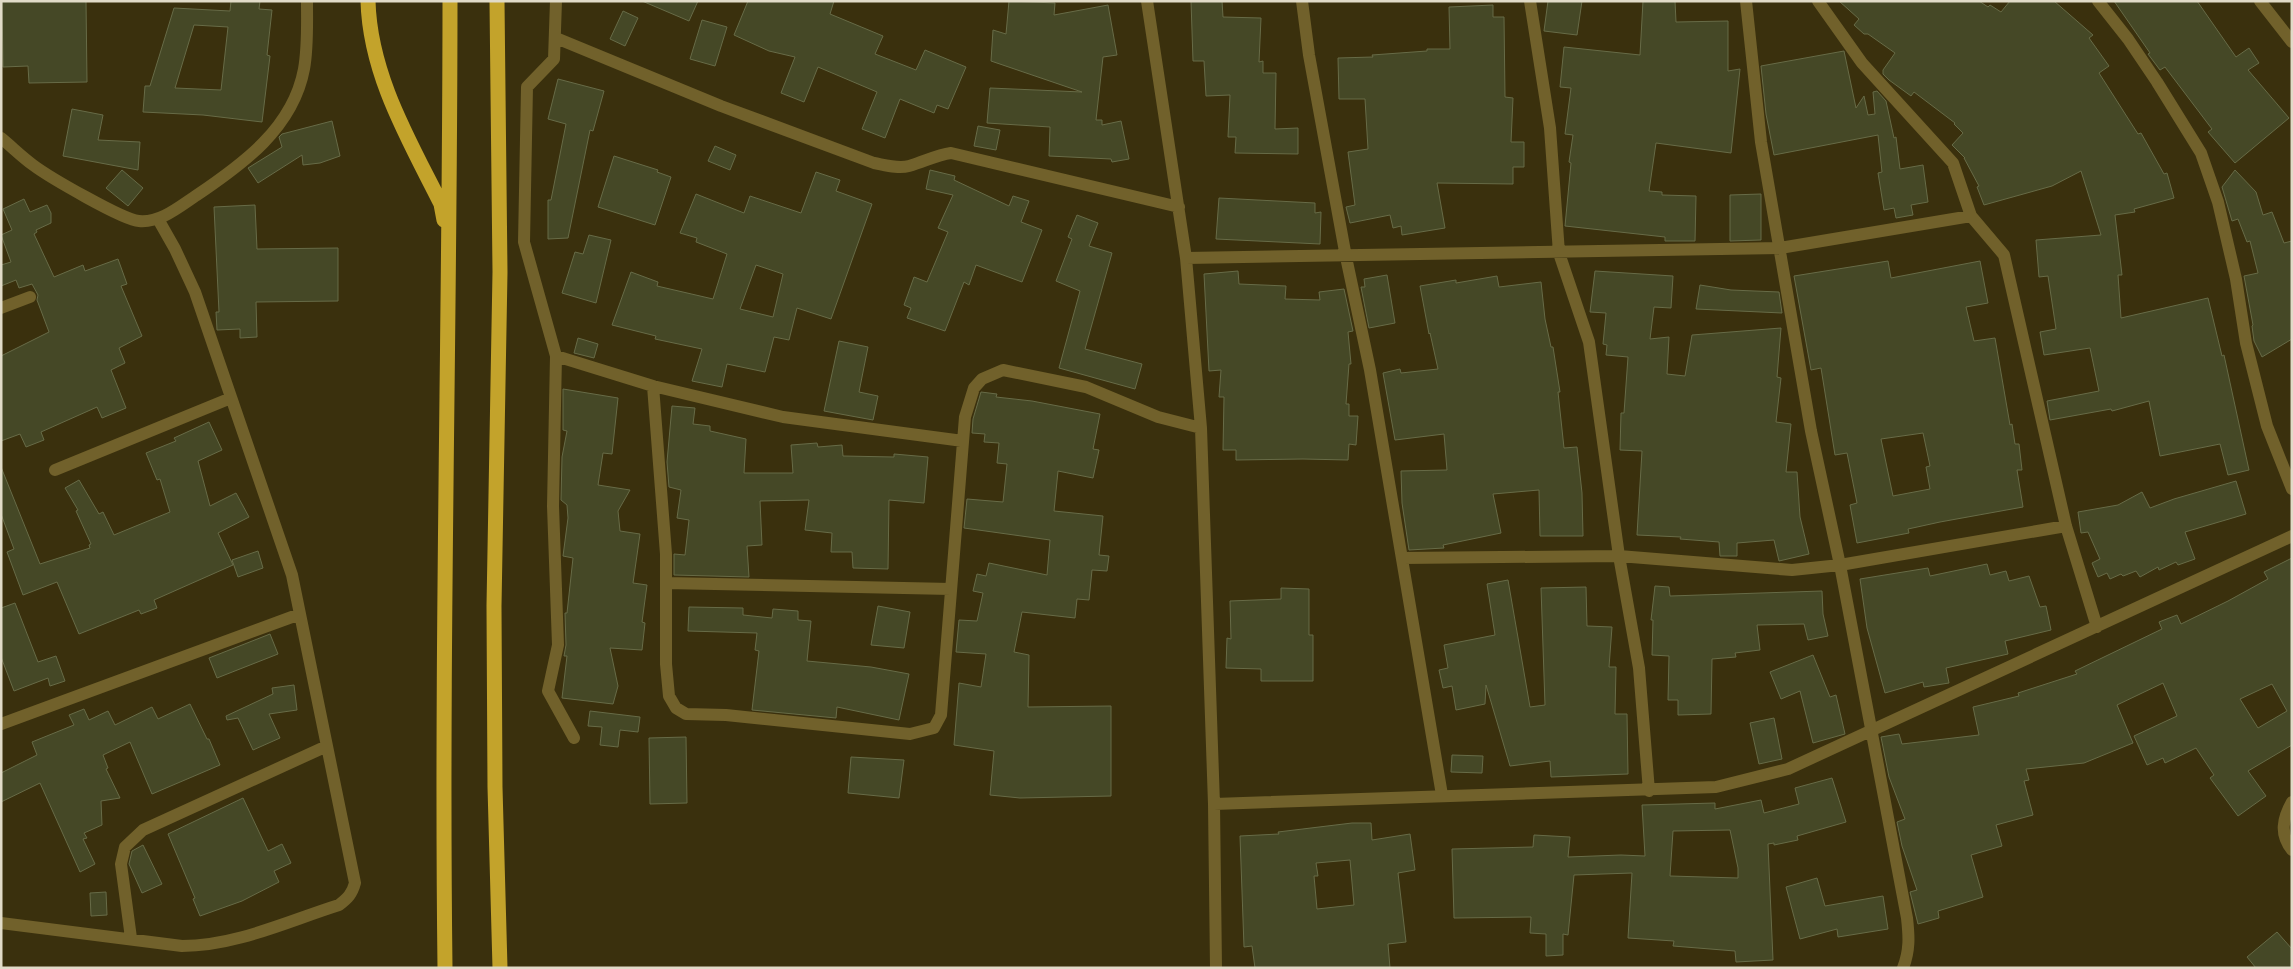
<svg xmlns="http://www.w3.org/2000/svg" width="2293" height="969" font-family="'Source Sans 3',sans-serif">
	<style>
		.building { fill: #454826; stroke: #676b47; fill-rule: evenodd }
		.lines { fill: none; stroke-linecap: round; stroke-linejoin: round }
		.minor { stroke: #71612b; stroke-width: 12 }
		.highway { stroke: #c3a32b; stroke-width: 15 }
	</style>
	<rect width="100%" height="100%" fill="#3a300d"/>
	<!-- building -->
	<path class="building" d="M2 1H86L87 82 29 83 28 66 3 67Z
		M231 1H260L259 9 272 10 267 55 270 56 262 122 203 115 143 112 145 86H150L174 8 230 11ZM194 25 228 27 221 90 175 88Z
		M642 1H698L689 21Z
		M748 1H834L830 14 883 36 875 54 916 70 925 50 966 67 948 109 937 105 934 113 900 99 885 138 862 129 877 92 818 67 804 102 781 93 795 57 769 51 734 35Z
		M1009 1 1055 3 1054 15 1108 5 1117 55 1103 57 1096 120H1102V125L1121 121 1129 159 1112 162 1111 159 1049 156 1050 127 987 123 990 88 1082 92 991 61 993 30 1006 34Z
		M1191 1H1222L1223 17 1261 18 1259 62 1263 61V73H1276L1275 129 1298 128V154L1235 153 1236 137H1228L1230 95 1206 96 1204 61H1193Z
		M1548 1H1582L1577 35 1544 31Z
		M1643 1H1675L1676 22 1728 21V71L1740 69 1731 153 1656 143 1649 191 1662 192V195L1696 196 1695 241H1665V237L1565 226 1571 163 1569 162 1573 135 1565 134 1571 88 1560 87 1564 47 1640 55Z
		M1839 1H1979L1988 7 1990 5 2001 12 2010 1H2054L2093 35 2089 38 2109 66 2099 73 2138 134 2141 133 2164 174 2167 173 2174 198 2134 209 2135 212 2115 215 2122 275H2118L2121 318 2208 298 2222 356 2224 355 2249 470 2228 475 2220 444 2160 456 2149 401 2112 411 2111 409 2050 420 2047 401 2099 391 2090 348 2044 355 2040 332 2056 329 2048 276 2039 277 2036 240 2101 235 2081 171 2052 186 1984 205 1977 187 1979 186 1964 158H1965L1952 145 1963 133 1954 124 1955 123 1914 92 1911 96 1889 80 1883 74V70L1895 53 1868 34H1864L1854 25 1859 19Z
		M2114 1H2197L2236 57 2249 48 2259 63 2248 70 2289 118 2235 163 2208 132 2212 129 2165 67 2160 70 2148 54 2150 53Z
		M1493 5V17H1504L1505 97 1513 98 1511 142H1524V167H1513V184L1437 183 1445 228 1402 235 1401 226 1393 228 1390 215 1350 223 1346 207 1355 205 1348 152 1368 149 1365 99H1339L1338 58 1373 57 1372 55 1427 51V49H1450L1449 7Z
		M623 11 638 18 625 46 610 39Z
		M702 20 727 27 715 66 690 59Z
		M1844 51 1856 108 1864 96 1868 115 1875 114 1873 92 1877 91 1886 101 1894 138 1896 137 1900 169 1923 165 1928 202 1911 205 1913 215 1896 218 1894 208 1884 210 1878 173 1882 172 1878 135 1774 155 1766 114 1761 66Z
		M558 79 604 91 593 131 590 130 568 238 548 239V200H551L566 124 548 119Z
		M72 109 103 115 98 140 140 142 138 170 63 156Z
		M332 121 340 156 320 163 303 165 302 155 258 183 248 168 282 147 279 137 282 134Z
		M978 126 1000 130 996 150 974 146Z
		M715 146 736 155 730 170 708 161Z
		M614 156 658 170 657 172 671 177 655 225 598 207Z
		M122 170 143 188 128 206 106 188Z
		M930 170 955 176 954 180 1009 206 1013 196 1029 201 1021 222 1042 230 1022 282 976 265 969 285 964 282 945 331 907 318 911 308 904 305 914 277 927 282 948 232 938 228 953 195 926 189Z
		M2235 170 2256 192 2263 215 2272 212 2284 243 2292 241V339L2262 357 2254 341 2252 326 2253 325 2244 276 2258 273 2250 241 2247 242 2238 219 2232 221 2222 187Z
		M816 172 840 180 836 191 872 204 831 319 797 308 789 340 774 337 765 372 727 364 722 387 692 381 702 349 655 339 656 336 612 325 631 272 658 282 657 286 713 299 727 254 696 242 697 238 680 233 696 194 744 213 750 196 801 213ZM756 265 783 274 773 317 740 309Z
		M1761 194V240L1730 241V195Z
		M1219 198 1315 203V213L1321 212 1320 244 1216 239Z
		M24 199 30 212 47 205 51 213V223L36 230 37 232 34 234 54 277 83 265 85 271 118 259 127 284 121 286 142 336 119 348 125 363 111 370 126 408 102 418 97 407 41 432 44 440 26 447 20 434 1 441V356L49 332 37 300 38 295 32 284 19 288 16 280 1 286V265L11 262 1 235 12 230 3 209Z
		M255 205 257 249 338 248V301L256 302 257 337 240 338V329L217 330 216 312H219L214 207Z
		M1077 215 1098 223 1089 246 1112 253 1085 349 1142 364 1135 389 1059 368 1080 291 1056 281 1072 239 1068 237Z
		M589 235 611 240 596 303 562 293 575 252 583 254Z
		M1888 261 1891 278 1980 261 1988 303 1966 307 1974 341 1995 338 2010 425 2012 424 2015 444H2019L2022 470H2017L2023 507 1940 522 1908 529 1909 533 1857 543 1850 505 1857 503 1847 453 1835 455 1821 368 1811 370 1794 276ZM1923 433 1930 466 1926 467 1930 489 1893 496 1881 439Z
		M1238 271 1239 284 1286 286 1285 299 1320 300 1319 292 1344 289 1353 331 1348 332 1351 364H1349L1346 404H1349V416H1358L1356 445 1349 444 1348 460 1303 459 1236 460V450H1223L1224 397H1219L1221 370 1209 371 1204 274Z
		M1595 271 1673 276 1671 308 1654 307 1650 339 1669 337 1667 374 1685 376 1692 335 1781 328 1777 377 1781 378 1776 422 1791 424 1786 472H1797L1800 517 1809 554 1779 561 1774 540 1737 543V556H1720L1719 542 1680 539 1681 537 1637 535 1642 451 1620 450 1621 413H1624L1628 357 1606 355 1607 345 1603 344 1606 313 1590 312Z
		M1387 275 1395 323 1369 328 1361 287H1365L1364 279Z
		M1497 276 1499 287 1541 282 1545 319 1551 347H1553L1560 392H1558L1564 448 1577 447 1582 493 1583 536H1540L1539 490 1493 494 1501 533 1443 545 1444 548 1409 550 1402 503 1401 471 1447 470 1444 434 1395 440 1383 373 1400 369 1401 373 1438 369 1430 333 1429 334 1420 286 1456 280V283Z
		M1700 285 1731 290 1779 292 1782 313 1696 309Z
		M578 338 598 344 594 358 574 353Z
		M839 341 868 347 859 392 878 396 873 420 824 411Z
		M563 389 618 398 612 454 603 453 598 485 630 490 618 511 620 531 640 534 633 583 647 585 642 622 645 623 642 650 610 648 618 686 613 704 562 698 567 656H564L566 645 565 613H567L573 558 563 556 568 518 567 505 561 500 562 457 567 431 563 430Z
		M981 392 997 394 996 397 1032 401 1100 414 1093 449 1099 450 1093 478 1058 471 1054 511 1103 516 1099 555 1109 556 1107 571 1092 570 1089 600 1077 599 1075 618 1022 612 1014 652 1029 655 1028 707 1111 706V796L1020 798 990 795 994 751 954 745 959 683 981 687 986 654 956 652 959 620 977 621 983 593 973 591 977 574 986 576 989 563 1047 575 1050 540 964 528 967 499 1003 502 1007 464 997 463 999 443 984 442 985 434 972 433 973 419Z
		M672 406 695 408 693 424 710 426V431L746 439 744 473H793L791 445 817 443 818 447 842 445 843 456 894 457V454L928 457 924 503 889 500 888 569 853 568 852 552H831L832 533 805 530 809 500 760 501 762 545 747 546 749 577 674 575V554L685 555 689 520 677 518 681 490 669 487 667 462Z
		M209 422 222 450 198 461 210 506 236 493 249 517 218 533 233 565 154 600 157 608 141 614 139 610 79 634 57 582 23 595 7 552 14 549 1 514V467L40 564 90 548 89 545 91 544 76 511 78 510 65 488 79 480 99 514 103 512 114 535 170 512 160 479 157 480 146 453 176 441 174 438Z
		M2236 481 2246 514 2185 532 2195 559 2178 565 2176 562 2159 570 2158 567 2140 577 2136 571 2123 576 2121 574 2110 579 2107 573 2098 577 2092 563 2100 559 2088 532 2081 533 2078 512 2118 505 2142 492 2150 508 2174 499Z
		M258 551 263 568 238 577 232 560Z
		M2292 558V745L2248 771 2266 796 2238 816 2210 778 2214 775 2196 748 2165 763 2163 758 2147 765 2134 736 2177 716 2163 683 2117 705 2133 743 2084 763 2026 769 2029 780 2024 781 2033 815 1996 825 2002 846 1971 855 1983 897 1938 911 1939 918 1918 924 1910 892 1917 890 1902 846 1897 822 1905 819 1889 777 1881 737 1899 734 1902 744 1979 735 1973 707 2019 696 2018 693 2077 674 2075 671 2162 629 2159 622 2177 615 2181 624 2228 601 2268 579 2264 572ZM2272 684 2287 711 2258 728 2240 699Z
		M1987 564 1990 575 2006 571 2009 581 2029 576 2040 607 2046 606 2051 630 2005 641 2008 654 1946 668 1949 683 1924 687 1923 682 1885 693 1867 628 1860 579 1928 568 1930 576Z
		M1508 580 1530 707 1545 705 1541 588 1586 587 1587 626 1612 627 1609 667H1616L1615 714H1627L1628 774 1551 777 1550 761 1510 766 1486 685 1485 704 1456 710 1452 686 1443 688 1439 670 1448 668 1444 645 1495 635 1487 584Z
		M1655 586 1669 587 1670 596 1822 591 1823 614 1828 636 1808 640 1804 624 1757 625 1760 650 1735 653 1736 657 1712 659 1711 714 1678 715V700H1668L1669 656 1652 655 1653 620H1651Z
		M1281 588 1309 589V635H1313V681H1261V669L1226 668 1227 638 1231 639 1230 601 1281 599Z
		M15 603 38 662 56 656 65 681 50 686 48 678 14 691 1 657V608Z
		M878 606 910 612 904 648 871 645Z
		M689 607 743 608V615L772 618 773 609 798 611V620L811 621 807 661 871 667 909 674 899 720 837 707 836 718 752 710 759 651 755 650 757 633 688 631Z
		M270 634 278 654 217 678 209 658Z
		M1813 655 1830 697 1836 695 1845 734 1813 743 1800 691 1781 699 1770 672Z
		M294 685 297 710 269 714 280 738 253 750 238 718 227 720 226 716 273 694 272 688Z
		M190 704 207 739H209L220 765 152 794 130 742 103 755 108 768 106 769 120 798 101 801 102 825 84 833 87 838 83 839 95 864 80 872 40 783 1 802V773L37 755 32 742 74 725 69 715 84 709 89 720 108 711 115 725 152 707 158 719Z
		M590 711 640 717 638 732 620 730 618 747 600 745 602 727 588 726Z
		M1774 718 1782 759 1759 764 1750 723Z
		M686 737 687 803 650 804 649 738Z
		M1452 755 1483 756 1482 773 1451 772Z
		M851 757 904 760 899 798 848 793Z
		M1832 778 1846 822 1797 836 1798 840 1774 845V843L1768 844 1773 960 1736 962 1735 951 1673 946 1674 941 1628 938 1632 873 1574 875 1568 935 1563 934V955L1546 956V934L1530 933 1531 917 1454 918 1452 849 1533 847 1534 835 1570 837 1568 857 1621 855 1645 856 1642 805 1715 803V809L1761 800 1764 813 1799 804 1795 788ZM1730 830 1738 868V878L1670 876 1673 831Z
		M243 798 268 851 282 844 291 863 274 871 279 882 242 901 200 916 193 899 195 898 168 834Z
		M1352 823H1371L1372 840 1410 834 1415 870 1398 873 1406 942 1388 944 1390 968H1255L1252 946 1244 947 1240 836 1279 834 1278 832ZM1350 860 1354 905 1317 909 1314 876H1318L1316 863Z
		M143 845 162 884 142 893 129 864 132 851Z
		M1817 878 1825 906 1883 896 1888 929 1838 937 1837 929 1800 939 1786 887Z
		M106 892 107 915 91 916 90 893Z
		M2277 932 2292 949V968H2256L2247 957Z"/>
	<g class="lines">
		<!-- minor -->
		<path class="minor" d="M556 1 554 59 527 87 524 242 556 356 553 506 558 645 548 691 574 738
			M1147 1 1186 258 1201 428 1214 804 1216 968
			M1302 1 1309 55 1346 257 1370 370 1442 795
			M1530 1 1550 128 1559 253 1589 342 1619 556 1639 668 1649 791
			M1746 1 1761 142 1811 431 1840 565 1907 918C1909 936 1910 950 1903 968
			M1818 1 1862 63 1953 163 1971 216 2004 255 2066 526 2097 627
			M2098 1 2128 39 2157 82 2201 153 2218 202 2236 279 2246 343 2267 426 2292 489
			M2260 1 2292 42
			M556 38 721 106 874 163C885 165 898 169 909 166 924 162 936 155 951 153L1179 207
			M1 138C12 147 22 157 33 165 49 177 123 220 139 221 161 223 180 206 197 195 243 164 293 128 304 69 308 47 307 24 307 1
			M1186 258 1780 248 1971 216
			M1 308 30 297
			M556 356 653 386 783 417 963 441
			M653 386 666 554V664L669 696 676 708 686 714 726 715 910 734 934 728 941 715 965 417 974 388 982 379 1003 370 1086 387 1158 417 1201 428
			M55 470 231 398
			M1402 558 1619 556 1792 570 1840 565 2066 526
			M666 583 951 589
			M1 724 300 614
			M2292 802C2283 818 2279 834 2292 850
			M1214 804 1716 787 1788 769 2292 536
			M1 923 182 946C236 946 288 921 339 905 348 898 352 894 355 883L292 575 195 292 175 249 158 219
			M131 938 121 864 125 847 143 830 327 746"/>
		<!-- highway -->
		<path class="highway" d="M368 1C370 75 409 140 441 204L444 220
			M497 1 500 272 494 606 495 787 500 968
			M445 968C441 646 450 323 450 1"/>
	</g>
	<!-- border -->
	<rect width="2293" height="969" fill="none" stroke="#e1dbc8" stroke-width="5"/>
</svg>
